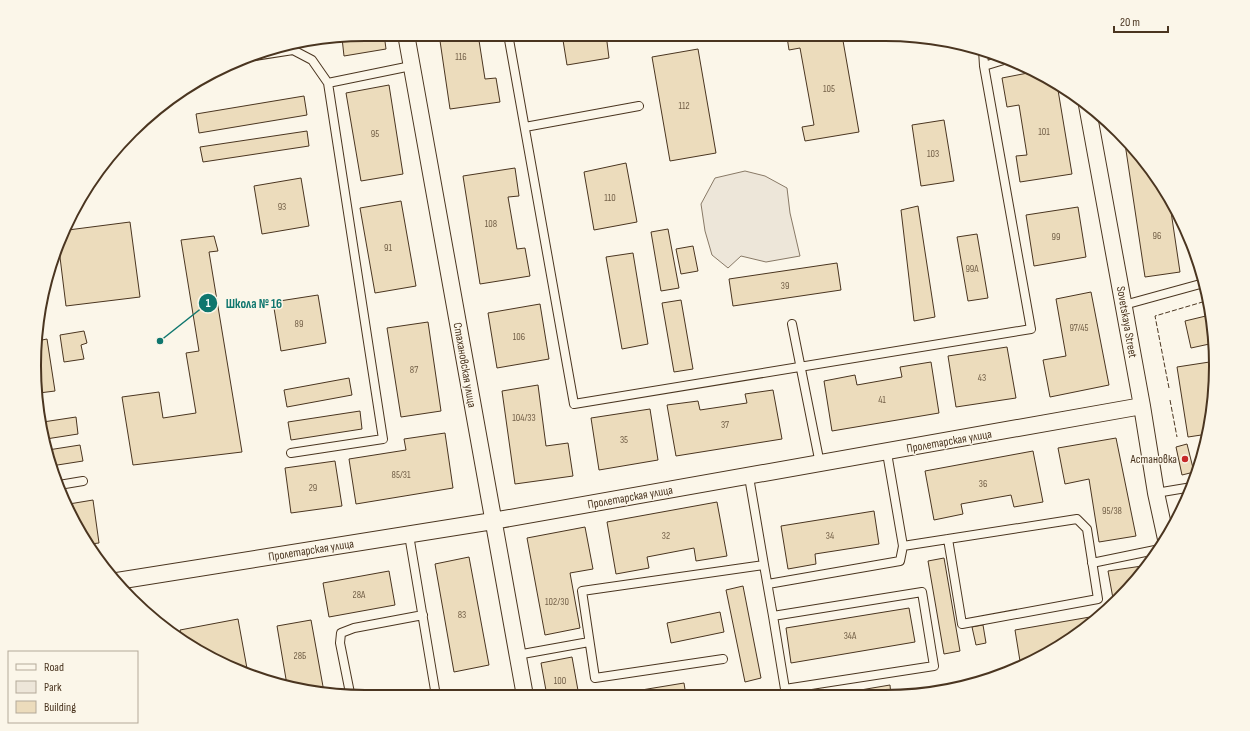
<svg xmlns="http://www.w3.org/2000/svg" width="1250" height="731" font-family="'Sofia Sans Condensed',sans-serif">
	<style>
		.green { fill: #ede6d9; stroke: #887966 }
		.building { fill: #ecdcbc; stroke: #4a3520 }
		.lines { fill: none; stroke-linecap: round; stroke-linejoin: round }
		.lane-casing { stroke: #4a3520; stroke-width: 10 }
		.street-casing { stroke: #4a3520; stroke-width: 18 }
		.lane { stroke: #fbf6e9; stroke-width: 8 }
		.street { stroke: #fbf6e9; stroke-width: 16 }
		.fence { stroke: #4a3520; stroke-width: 1; stroke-dasharray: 5 2; stroke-linecap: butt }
		.poi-dot { fill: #c62828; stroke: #fbf6e9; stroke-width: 1.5 }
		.labels { text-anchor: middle; stroke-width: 3; stroke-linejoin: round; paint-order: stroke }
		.number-label { font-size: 10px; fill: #725f47 }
		.street-label { font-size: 12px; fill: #4a3520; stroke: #fbf6e9 }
		.poi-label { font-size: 12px; fill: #4a3520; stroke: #fbf6e9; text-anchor: end }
		.rim { fill: none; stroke: #4a3520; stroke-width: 2 }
		.leader { fill: none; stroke: #0f766e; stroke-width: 1.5 }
		.callout-dot { fill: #0f766e; stroke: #fbf6e9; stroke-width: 1.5 }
		.mark-label { font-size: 12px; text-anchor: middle; font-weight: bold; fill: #fff }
		.callout-label { font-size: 13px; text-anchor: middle; font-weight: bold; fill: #0f766e; stroke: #fbf6e9; stroke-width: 3; stroke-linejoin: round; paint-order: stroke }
	</style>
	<rect width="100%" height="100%" fill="#fbf6e9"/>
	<!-- green -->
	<path class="green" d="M745 171 765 176 787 188 790 213 800 256 766 262 741 256 728 268 712 255 705 231 701 204 715 178Z"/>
	<!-- building -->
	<path class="building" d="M366 34H384L386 49 344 56 342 38Z
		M439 34H478L485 79 496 78 500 102 450 109Z
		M562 34H606L609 58 567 65Z
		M802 35H842L859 132 805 141 802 127 814 125 800 48 789 50 787 37Z
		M698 49 716 153 670 161 652 57Z
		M1033 72 1057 84 1072 174 1020 182 1016 156 1027 155 1019 105 1007 107 1002 78Z
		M389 85 403 174 361 181 346 93Z
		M304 96 307 115 199 133 196 114Z
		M944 120 954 181 921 186 912 125Z
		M307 131 309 146 203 162 200 147Z
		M1124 137 1160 181 1169 198 1180 272 1145 277Z
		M626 163 637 222 594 230 584 172Z
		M515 168 519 196 508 197 517 249 525 248 530 276 480 284 463 176Z
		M301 178 309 226 262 234 254 186Z
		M401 201 416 286 375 293 360 208Z
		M918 206 935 317 914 321 901 210Z
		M1078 207 1086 257 1034 266 1026 215Z
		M130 222 140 297 66 306 59 249 68 230Z
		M668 229 679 288 661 291 651 232Z
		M977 234 988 298 968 301 957 237Z
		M214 236 218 251 209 252 242 452 133 465 122 397 159 392 163 418 196 413 186 353 199 351 181 240Z
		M693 246 698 271 681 274 676 249Z
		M633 253 648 344 622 349 606 257Z
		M837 263 841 290 733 306 729 279Z
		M1091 292 1109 385 1050 397 1043 360 1066 356 1056 299Z
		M318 295 326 343 281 351 273 302Z
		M681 300 693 369 674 372 662 303Z
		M540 304 549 359 497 368 488 313Z
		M1210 315 1214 343 1191 348 1185 321Z
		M428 322 441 411 401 417 387 328Z
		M84 331 87 343 81 345 84 359 64 362 60 335Z
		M47 339 55 391 39 393 34 366 37 341Z
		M1007 347 1016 398 956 407 948 356Z
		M1216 361 1208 434 1188 437 1177 367Z
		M931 362 939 413 832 431 824 381 855 375 857 385 902 377 900 367Z
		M349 378 352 395 287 407 284 390Z
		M538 385 546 446 568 443 573 476 515 484 502 391Z
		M773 390 782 439 676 456 667 405 698 401 700 410 747 403 745 394Z
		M650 409 658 460 599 470 591 418Z
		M360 411 362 429 291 440 288 422Z
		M76 417 78 434 46 439 43 422Z
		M445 433 453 488 356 504 349 459 406 450 404 439Z
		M1116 438 1136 536 1099 542 1089 479 1065 484 1058 448Z
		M1187 444 1194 472 1182 475 1176 447Z
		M80 445 83 461 51 466 48 450Z
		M1204 449 1201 460 1199 450Z
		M1033 451 1043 502 1014 507 1011 495 961 504 963 514 934 520 925 471Z
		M335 461 342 506 291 513 285 468Z
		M93 500 99 543 90 544 69 504Z
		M717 502 727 556 696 561 694 548 647 557 649 568 616 574 607 522Z
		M874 511 879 544 815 554 816 564 788 569 781 526Z
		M585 527 593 569 570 573 580 628 545 635 527 538Z
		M469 557 489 665 454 672 435 564Z
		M944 558 960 651 944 654 928 561Z
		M1142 566 1143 571 1119 600 1114 604 1108 571Z
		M389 571 395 605 329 617 323 583Z
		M743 586 761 678 745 682 726 590Z
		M909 608 915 642 791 663 786 628Z
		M720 612 724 632 671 643 667 623Z
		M1090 617V622L1050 652 1039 658 1020 661 1015 630Z
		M238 619 248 674 203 652V650H200L182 641 180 630Z
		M311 620 324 692 287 685 277 626Z
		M983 625 986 643 976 645 972 627Z
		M572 657 579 696H547L541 663Z
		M684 683 686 696H611V695Z
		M890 685 891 696H825Z"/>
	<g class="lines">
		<!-- lane casing -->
		<g class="lane-casing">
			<path id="lane" d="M508 34 574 404 1031 329 984 66 983 50
				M248 57 293 50 312 60 328 83 411 66
				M984 66 1007 59
				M525 127 639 106
				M1124 305 1204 283
				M792 324 820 464
				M291 453 383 439 328 83
				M887 453 903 546 1077 519 1087 529 1098 599 962 624 948 539
				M59 485 83 481
				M1156 493 1192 487
				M409 535 436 696
				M1092 563 1160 549
				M764 565 773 616 922 592 934 666 785 689 773 616
				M768 584 900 561 903 546
				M517 655 589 642
				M723 659 595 678 582 591 764 565 749 477
				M350 693 340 643 341 633 354 628 423 615"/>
		</g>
		<!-- street casing -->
		<g class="street-casing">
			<path id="street" d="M406 34 525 696
				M1087 105 1142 406 1156 493 1166 539
				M117 581 493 521 1142 406"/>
		</g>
		<!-- lane -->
		<use href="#lane" class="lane"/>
		<!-- street -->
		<use href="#street" class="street"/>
		<!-- fence -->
		<path class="fence" d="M1169 388 1155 316 1206 301 1210 315
			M1170 400 1177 437"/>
	</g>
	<!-- markers -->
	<circle class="poi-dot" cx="1185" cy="459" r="4"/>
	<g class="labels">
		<!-- number labels -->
		<g class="number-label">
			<text x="461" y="60">116</text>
			<text x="829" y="92">105</text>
			<text x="684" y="109">112</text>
			<text x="1044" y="135">101</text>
			<text x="375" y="137">95</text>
			<text x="933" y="157">103</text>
			<text x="610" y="201">110</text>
			<text x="282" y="210">93</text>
			<text x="491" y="227">108</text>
			<text x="1157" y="239">96</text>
			<text x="1056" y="240">99</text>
			<text x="388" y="251">91</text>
			<text x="972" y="272">99А</text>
			<text x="785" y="289">39</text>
			<text x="299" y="327">89</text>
			<text x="1079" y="331">97/45</text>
			<text x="519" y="340">106</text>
			<text x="414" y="373">87</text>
			<text x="982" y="381">43</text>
			<text x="882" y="403">41</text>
			<text x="524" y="421">104/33</text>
			<text x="725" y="428">37</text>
			<text x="624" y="443">35</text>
			<text x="401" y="478">85/31</text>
			<text x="983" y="487">36</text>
			<text x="313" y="491">29</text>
			<text x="1112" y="514">95/38</text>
			<text x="666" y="539">32</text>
			<text x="830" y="539">34</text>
			<text x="359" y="598">28А</text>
			<text x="557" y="605">102/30</text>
			<text x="462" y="618">83</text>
			<text x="850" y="639">34А</text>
			<text x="300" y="659">28Б</text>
			<text x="560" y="684">100</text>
		</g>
		<!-- street labels -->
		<g class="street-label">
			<text transform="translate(1127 322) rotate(80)" y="4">Sovetskaya Street</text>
			<text transform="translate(465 365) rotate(80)" y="4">Стахановская улица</text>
			<text transform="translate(949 441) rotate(-10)" y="4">Пролетарская улица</text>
			<text transform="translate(630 497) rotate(-10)" y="4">Пролетарская улица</text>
			<text transform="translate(311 550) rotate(-9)" y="4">Пролетарская улица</text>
		</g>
		<!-- poi labels -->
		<g class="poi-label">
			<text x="1177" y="463">Астановка</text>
		</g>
	</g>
	<!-- crop -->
	<path d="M0 0H1250V731H0ZM365 41H885A324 324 0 0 1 1209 365V366A324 324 0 0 1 885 690H365A324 324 0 0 1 41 366V365A324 324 0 0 1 365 41Z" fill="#fbf6e9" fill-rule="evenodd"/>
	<path class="rim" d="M365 41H885A324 324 0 0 1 1209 365V366A324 324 0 0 1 885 690H365A324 324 0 0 1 41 366V365A324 324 0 0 1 365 41Z"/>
	<!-- callouts -->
	<path class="leader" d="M160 341L208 303"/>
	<g class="callout-dot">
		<circle cx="160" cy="341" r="4"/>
		<circle cx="208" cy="303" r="10"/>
	</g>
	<g class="mark-label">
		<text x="208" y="307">1</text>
	</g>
	<g class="callout-label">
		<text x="254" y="308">Школа № 16</text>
	</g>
	<!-- legend -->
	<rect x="8" y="651" width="130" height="72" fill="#fbf6e9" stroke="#b4a999"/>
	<rect x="16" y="664" width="20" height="6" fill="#fbf6e9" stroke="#b4a999"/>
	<text x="44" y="671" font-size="12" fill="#4a3520">Road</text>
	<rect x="16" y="681" width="20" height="12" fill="#ede6d9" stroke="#b4a999"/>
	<text x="44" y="691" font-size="12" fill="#4a3520">Park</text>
	<rect x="16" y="701" width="20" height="12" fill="#ecdcbc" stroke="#b4a999"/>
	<text x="44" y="711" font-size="12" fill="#4a3520">Building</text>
	<!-- scale -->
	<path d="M1114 26v6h54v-6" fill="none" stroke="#4a3520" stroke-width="2"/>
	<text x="1120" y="26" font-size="12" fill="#4a3520" stroke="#fbf6e9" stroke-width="3" paint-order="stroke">20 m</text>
</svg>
